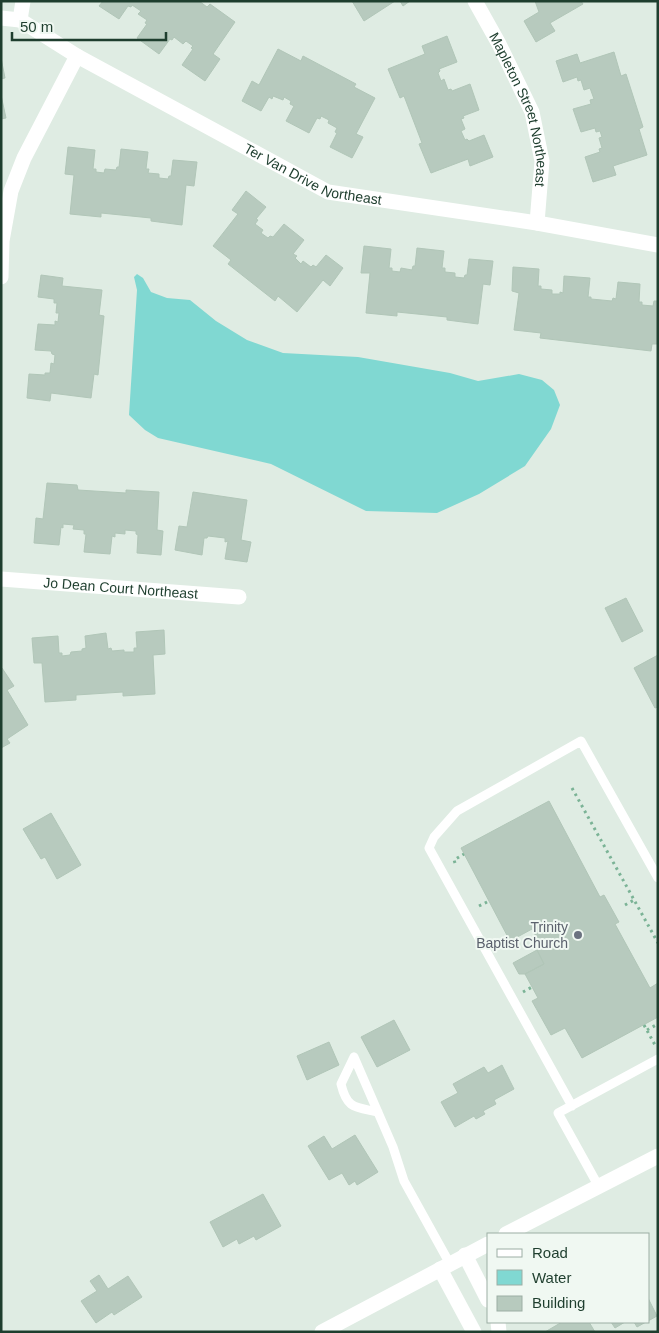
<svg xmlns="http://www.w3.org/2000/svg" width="659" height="1333" font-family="Arial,sans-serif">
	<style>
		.water { fill: #80d8d2 }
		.building { fill: #b7cabe; stroke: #b1c6b8 }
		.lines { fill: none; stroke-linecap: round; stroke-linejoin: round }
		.path { stroke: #7bb396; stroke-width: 3; stroke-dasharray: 2.5 4; stroke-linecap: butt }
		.service { stroke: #fff; stroke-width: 9 }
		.minor { stroke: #fff; stroke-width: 15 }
		.tertiary { stroke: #fff; stroke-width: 15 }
		.worship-dot { fill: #6b7280; stroke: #f0f8f2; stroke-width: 2 }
		.labels { text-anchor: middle; stroke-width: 4; stroke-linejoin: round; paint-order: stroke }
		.street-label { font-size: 14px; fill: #1e3e2e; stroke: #f0f8f2 }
		.worship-label { font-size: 14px; fill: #5b616d; stroke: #f0f8f2; text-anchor: end }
	</style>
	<rect width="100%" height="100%" fill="#dfece3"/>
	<!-- water -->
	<path class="water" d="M137 274 143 278 151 292 167 298 190 300 216 321 247 340 283 353 358 357 450 373 478 381 519 374 542 380 554 390 560 405 551 429 525 466 479 494 437 513 366 511 271 464 158 438 145 430 129 415 137 290 134 277Z"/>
	<!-- building -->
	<path class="building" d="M103 1H199L207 7 210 4 235 22 213 54 220 59 205 81 182 65 193 49 191 48 193 46 186 41 183 44 174 37 172 40 170 39 159 54 137 38 147 24 145 23 147 20 138 14 141 11 132 5 131 7 128 6 119 19 99 6Z
		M352 1H395L364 21Z
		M400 1H410L403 6Z
		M535 1H581L583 4 550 23 555 31 536 42 524 21 539 12Z
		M447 36 457 62 439 69 440 71 438 73 441 81 444 79 448 90 451 89 452 91 470 84 479 110 463 116 464 118 461 119 465 129 461 131 465 140 467 139 469 141 484 135 493 157 470 166 468 159 431 173 419 144 422 143 404 96 400 98 388 69 425 54 422 46Z
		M278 49 301 61 303 56 356 84 354 87 375 98 356 134 363 137 352 158 330 147 337 133 335 132 337 128 328 123 329 120 321 116 320 119 317 118 309 133 286 121 294 106 290 104 291 101 284 97 283 100 273 96 272 99 269 97 261 111 242 101 252 81 259 85Z
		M614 52 621 76 626 74 643 127 639 129 647 155 613 166 616 175 593 182 585 157 600 152 599 149 602 148 599 138 602 137 600 131 596 132 595 128 581 132 573 109 591 104 590 100 594 99 590 88 584 90 581 80 578 81 577 77 563 82 556 61 577 54 580 63Z
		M1 58 5 78 1 79Z
		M1 95 6 118 1 119Z
		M68 147 95 150 93 169H96V172L104 173 105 169 116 170 117 167H119L121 149 148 152 146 169H149L148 173 159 174V178L168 179 169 176H171L173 160 197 162 194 186 186 185 182 225 151 221V218L101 213V217L70 214 74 175 65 174Z
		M246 191 266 207 256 219 258 220 255 224 263 230 261 233 268 238 270 236 273 237 284 224 304 240 293 254 297 256 295 258 301 264 303 261 311 267 313 265 316 267 326 255 343 268 330 286 323 280 297 312 278 296 275 301 228 264 231 260 213 246 238 214 232 210Z
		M364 246 391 249 389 268H392V271L400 272 401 268 412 270 413 266H415L417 248 444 251 442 268H445V272L455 273V277L464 278 465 275H467L469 259 493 261 490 285 483 284 478 324 447 320V317L397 312V316L366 313 370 273H361Z
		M513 267 539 269 538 286H541V289L552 290V294H560V292L563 293 564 276 590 278 588 297H591V299L612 301 613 298 616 299 618 282 640 284 639 302H642V305L653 306 654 301H658V344H652L651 351 540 338 541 333 514 330 519 293 512 291Z
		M41 275 63 278 62 286 102 290 99 315 104 316 98 375 94 374 91 398 51 393 50 401 27 398 29 374 45 375V373H50L51 363 54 364 55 355 52 354 51 351 35 350 38 324 55 325V321L58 322 59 313H56L57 303H54V299L38 297Z
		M47 483 77 485 78 490 126 493V490L159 492 157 530 163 531 161 555 137 553 138 535 136 534V531L125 530V534L115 533V537L112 536 110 554 84 552 86 534H84V530L73 529 74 525 63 524V528L61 527 59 545 34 543 36 518 43 519Z
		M193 492 247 500 241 540 251 542 247 562 225 559 228 541 225 542V538L208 536 207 538H204L202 555 175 550 179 526 187 527Z
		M626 598 643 631 622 642 605 608Z
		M164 630 165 654 153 655 155 694 123 696V692L76 695V700L45 702 42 663H34L32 638 58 636 59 653H62V656L70 655 71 652 82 651V649L86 648 85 636 106 633 108 649 111 648 112 651 124 650V652H134V648H137L136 632Z
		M658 655V707L655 708 634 668Z
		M1 668H2L14 686 7 690 28 725 7 739 10 743 1 748Z
		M549 801 600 897 604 895 619 922 615 924 650 988 658 983V1017L582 1058 565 1028 551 1035 532 1001 538 998 525 974 544 964 537 950 542 947 532 929 510 941 461 848Z
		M51 813 81 865 57 879 45 857 41 859 23 829Z
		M537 950 544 964 525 974H519L513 963Z
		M394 1020 410 1050 377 1067 361 1037Z
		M329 1042 339 1065 307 1080 297 1056Z
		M502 1065 514 1089 494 1100 496 1104 483 1111 485 1114 476 1119 474 1116 455 1127 441 1102 458 1093 453 1084 484 1067 488 1073Z
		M355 1135 378 1172 357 1185 355 1181 349 1185 342 1173 329 1180 308 1146 324 1136 332 1149Z
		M263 1194 281 1226 256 1240 254 1236 239 1244 237 1239 223 1247 210 1222Z
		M99 1275 108 1289 128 1276 142 1297 114 1315 112 1312 96 1323 81 1301 97 1291 90 1281Z
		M648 1298 657 1316 648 1321Z
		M562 1322H589L595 1332H545Z
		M611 1322H625L615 1328Z
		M634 1322H646L637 1327Z"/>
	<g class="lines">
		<!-- path -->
		<path class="path" d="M572 788 658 943
			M455 863 454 860 464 854
			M625 905 634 900
			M479 906 489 901
			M523 992 532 987
			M644 1025 655 1045
			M647 1030 658 1024"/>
		<!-- service -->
		<path class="service" d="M354 1057 393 1147 404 1181 450 1264
			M354 1057 341 1084C347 1109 355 1107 378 1112
			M572 1106 429 848 434 837 457 811 581 741 658 878
			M599 1187 558 1113 658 1059"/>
		<!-- minor -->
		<g class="minor">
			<path id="s1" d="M475 1 499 44 532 112 542 161 537 223"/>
			<path id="s2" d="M1 18 20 20 77 56 328 192 537 223 658 245"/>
			<path d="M20 20 23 1"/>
			<path d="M1 277 2 241 11 191 24 158 77 56"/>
			<path id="s3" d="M1 579 239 597"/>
			<path d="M465 1255 488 1300"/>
			<path d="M440 1269 474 1332"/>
			<path d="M498 1322 499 1332"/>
		</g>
		<!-- tertiary -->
		<path class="tertiary" d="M506 1234 658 1156
			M322 1332 488 1244"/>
	</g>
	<!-- markers -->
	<circle class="worship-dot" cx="578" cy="935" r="5"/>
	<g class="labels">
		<!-- street labels -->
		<g class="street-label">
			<text dy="5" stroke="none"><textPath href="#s1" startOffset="119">Mapleton Street Northeast</textPath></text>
			<text dy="5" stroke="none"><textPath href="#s2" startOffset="352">Ter Van Drive Northeast</textPath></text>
			<text dy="5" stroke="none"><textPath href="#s3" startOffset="120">Jo Dean Court Northeast</textPath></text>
		</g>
		<!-- worship labels -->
		<g class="worship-label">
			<text x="568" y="932">Trinity<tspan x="568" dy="16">Baptist Church</tspan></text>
		</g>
	</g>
	<!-- border -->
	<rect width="659" height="1333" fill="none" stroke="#1e3e2e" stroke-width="5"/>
	<!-- legend -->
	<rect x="487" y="1233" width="162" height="90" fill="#f0f8f2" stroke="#9caea4"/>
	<rect x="497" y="1249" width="25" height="8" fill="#ffffff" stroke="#9caea4"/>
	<text x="532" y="1258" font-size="15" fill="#1e3e2e">Road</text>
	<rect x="497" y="1270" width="25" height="15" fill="#80d8d2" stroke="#9caea4"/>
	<text x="532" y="1283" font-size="15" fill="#1e3e2e">Water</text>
	<rect x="497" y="1296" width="25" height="15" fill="#b7cabe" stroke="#9caea4"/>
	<text x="532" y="1308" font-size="15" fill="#1e3e2e">Building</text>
	<!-- scale -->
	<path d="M12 32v8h154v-8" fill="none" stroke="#1e3e2e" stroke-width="2.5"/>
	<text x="20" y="32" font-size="15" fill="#1e3e2e" stroke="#f0f8f2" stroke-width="4" paint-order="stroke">50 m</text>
</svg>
